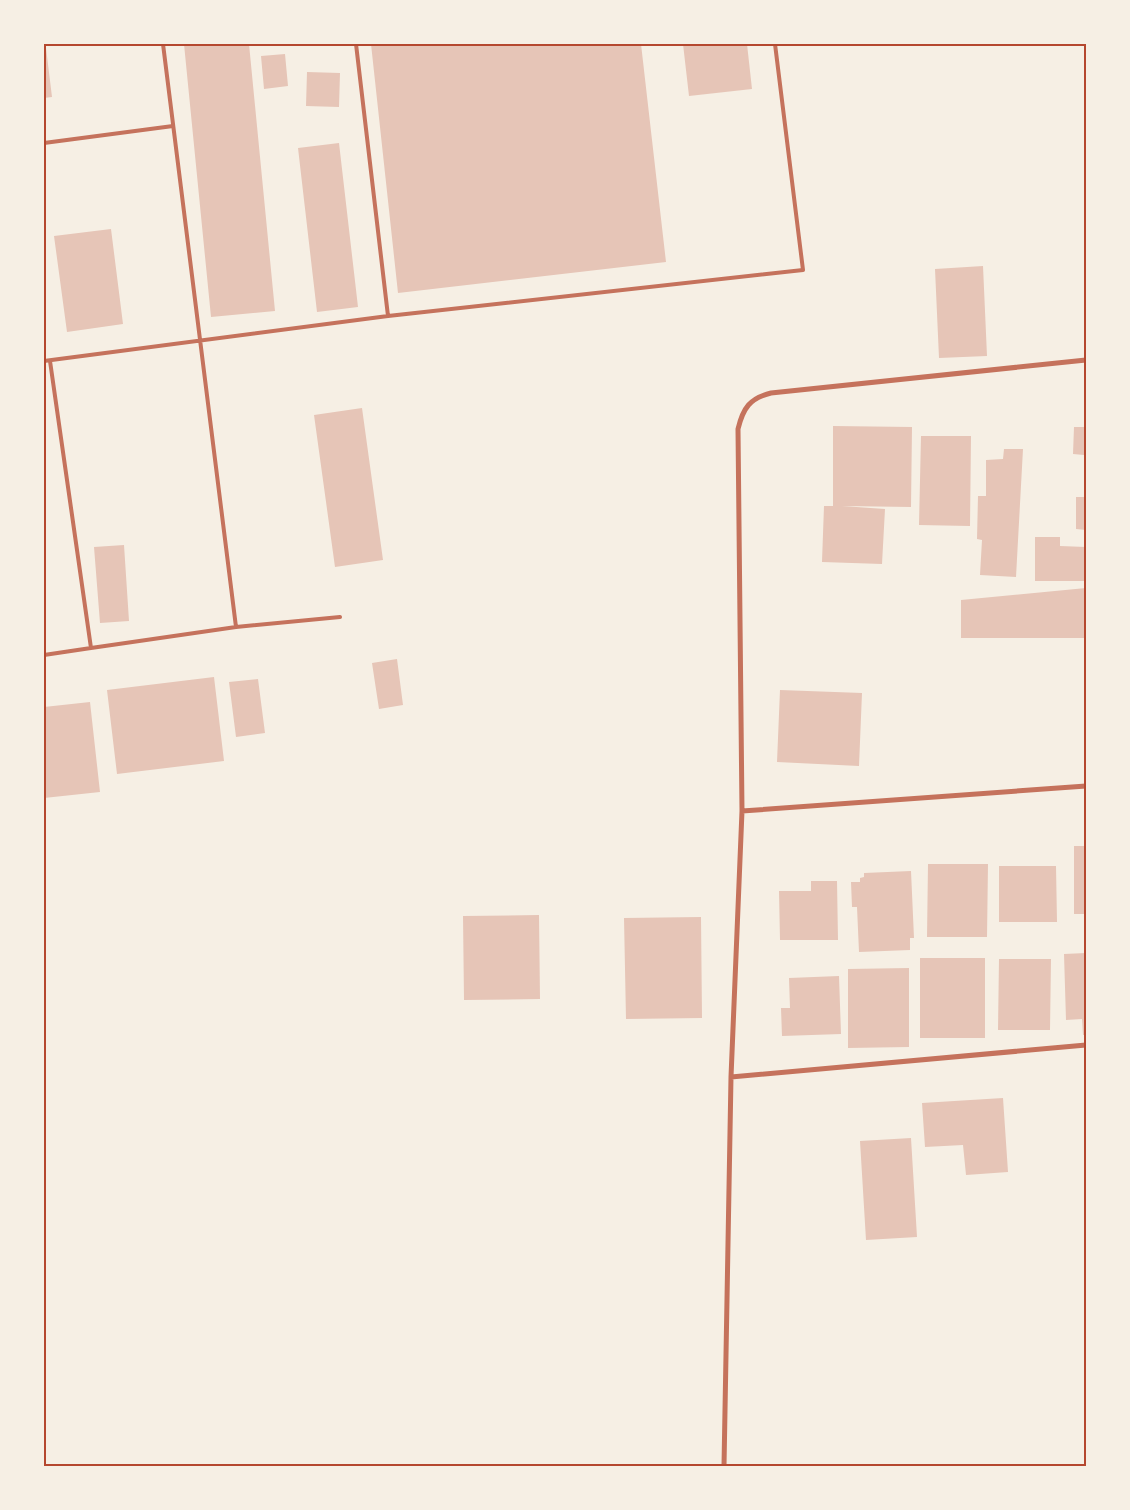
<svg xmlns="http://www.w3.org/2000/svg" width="1130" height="1510" font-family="'Asap Condensed',sans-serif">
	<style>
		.building { fill: #e6c5b7 }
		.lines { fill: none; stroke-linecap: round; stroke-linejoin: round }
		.service { stroke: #c5725c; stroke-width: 4 }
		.minor { stroke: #c5725c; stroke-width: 5 }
		.neatline { fill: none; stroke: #b5482f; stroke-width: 2 }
	</style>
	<rect width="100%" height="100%" fill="#f6efe4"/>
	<!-- building -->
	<path class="building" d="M184 44H249L275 311 211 317Z
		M371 44H641L666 262 398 293Z
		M683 44H747L752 89 689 96Z
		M44 48H46L52 97 44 98Z
		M285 54 288 86 264 89 261 56Z
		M307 72 340 73 339 107 306 106Z
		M339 143 358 307 317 312 298 148Z
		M111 229 123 324 67 332 54 236Z
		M983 266 987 356 939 358 935 269Z
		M362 408 383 560 335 567 314 415Z
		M833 426 912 427 911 507 842 506 885 509 882 564 822 562 824 506H833Z
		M1074 427H1086V530L1076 529V497H1084V455L1073 454Z
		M921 436H971L970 526 919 525Z
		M1004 449H1023L1016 577 980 575 982 540 977 539 978 496H986V460L1003 459Z
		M1035 537H1060V546L1086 547V581H1035Z
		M124 545 129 621 100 623 94 547Z
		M1086 588V638H961V600Z
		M397 659 403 705 379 709 372 663Z
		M214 677 224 761 117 774 107 690Z
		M258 679 265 733 236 737 229 682Z
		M780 690 862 693 859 766 777 762Z
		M90 702 100 792 44 798V707Z
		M1074 846H1086V914H1074Z
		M928 864H988L987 937H927Z
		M999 866H1056L1057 922H999Z
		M911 871 914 938H910V950L859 952 857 907H852L851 882H860V878L864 877V873Z
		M811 881H837L838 940H780L779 891H811Z
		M539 915 540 999 464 1000 463 916Z
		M701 917 702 1018 626 1019 624 918Z
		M1086 953V1035H1083L1082 1019 1066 1020 1064 954Z
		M920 958H985V1038H920Z
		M999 959H1051L1050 1030H998Z
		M909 968V1047L848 1048V969Z
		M839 976 841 1034 782 1036 781 1008H790L789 978Z
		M1003 1098 1008 1172 966 1175 963 1145 925 1147 922 1103Z
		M911 1138 917 1237 866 1240 860 1141Z"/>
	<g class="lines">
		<!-- service -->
		<path class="service" d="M356 44 388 316
			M44 143 173 126
			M44 361 388 316 803 270 775 44
			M50 361 91 648 236 627 163 44
			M236 627 340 617
			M44 655 91 648"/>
		<!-- minor -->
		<path class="minor" d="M742 811 1086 786
			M731 1077 1086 1045
			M724 1466 731 1077 742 811 738 429C743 408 750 398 771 393L1086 360"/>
	</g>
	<!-- border -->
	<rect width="1130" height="1510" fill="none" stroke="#f6efe4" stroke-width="90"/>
	<rect x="45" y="45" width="1040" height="1420" class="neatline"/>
</svg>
